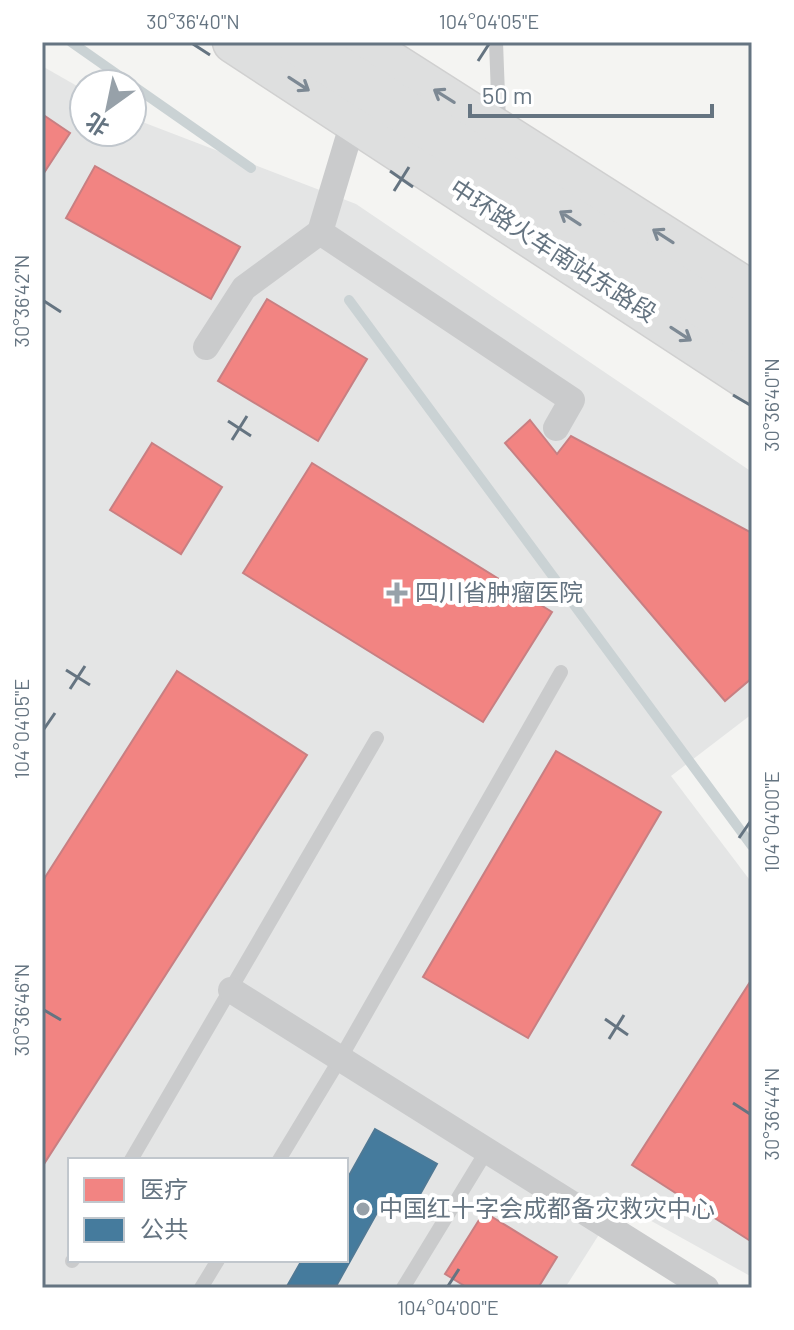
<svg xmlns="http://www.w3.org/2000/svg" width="794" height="1330" font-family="Barlow,'Noto Sans SC',sans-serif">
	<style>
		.built { fill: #e4e5e5; fill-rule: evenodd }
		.health { fill: #f28482; stroke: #c87f82; stroke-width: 2 }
		.public { fill: #457b9d; stroke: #4f7995; stroke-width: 2 }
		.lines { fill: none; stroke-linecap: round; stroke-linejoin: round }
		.stream { stroke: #cad2d4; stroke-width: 10 }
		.primary-casing { stroke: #d0d0d0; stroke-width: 45 }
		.highway-casing { stroke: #d1d2d2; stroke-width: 47 }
		.lane { stroke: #cacbcc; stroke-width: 14 }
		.street { stroke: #cacbcc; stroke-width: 26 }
		.primary { stroke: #dedfdf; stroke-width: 42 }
		.highway { stroke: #dedfdf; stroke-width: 44 }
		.oneway { stroke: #7d8994 }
		.ticks { fill: none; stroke: #657481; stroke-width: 3 }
		.poi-dot { fill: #97a1a9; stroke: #fff; stroke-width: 3 }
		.labels { text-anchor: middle; stroke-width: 8; stroke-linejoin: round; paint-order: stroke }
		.street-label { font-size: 24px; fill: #657481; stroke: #fff }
		.poi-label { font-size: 24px; fill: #657481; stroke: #fff; text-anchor: start }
		.neatline { fill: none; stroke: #657481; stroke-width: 3 }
		.ticks-label { font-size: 20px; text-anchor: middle; fill: #657481 }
	</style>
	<rect width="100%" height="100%" fill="#f4f4f2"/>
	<!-- built -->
	<path class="built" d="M42 66 84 90V132H132V118L356 204 752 472V714L671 776 752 883V1277L619 1203 565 1288H42ZM70 1160H346V1260H70Z"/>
	<!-- health -->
	<path class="health" d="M42 114 70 133 42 176Z
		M95 166 240 247 211 299 66 218Z
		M267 299 367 359 318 441 218 381Z
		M530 420 557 454 571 436 752 533V678L725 701 505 443Z
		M152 443 222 487 181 554 110 510Z
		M312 463 552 612 483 722 243 573Z
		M177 671 307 755 42 1167V882Z
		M556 751 661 812 528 1038 423 977Z
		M752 979V1242L632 1165Z
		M484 1212 557 1257 538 1288H468L445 1274Z"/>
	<!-- public -->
	<path class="public" d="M375 1129 437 1164 408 1216 383 1202 335 1288H286L302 1260H346V1181Z"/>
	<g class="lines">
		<!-- stream -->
		<path class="stream" d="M71 42 131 84
			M132 85 251 168
			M349 300 752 846"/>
		<!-- primary casing -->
		<g class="primary-casing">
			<path id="primary" d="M234 42 752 381
				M358 42 752 293"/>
		</g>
		<!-- highway casing -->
		<g class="highway-casing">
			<path id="highway" d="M297 42 752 337"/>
		</g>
		<!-- lane -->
		<path class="lane" d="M496 42 499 122
			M131 1160 377 738
			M279 1160 340 1059 561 672
			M72 1261 73 1260
			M201 1288 218 1260
			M403 1288 486 1152"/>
		<!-- street -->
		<path class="street" d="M320 232 572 400 556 428
			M206 347 244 288 320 232 354 119
			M231 990 706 1288"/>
		<!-- primary -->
		<use href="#primary" class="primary"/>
		<!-- highway -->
		<use href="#highway" class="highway"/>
	</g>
	<!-- one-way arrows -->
	<defs><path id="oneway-shaft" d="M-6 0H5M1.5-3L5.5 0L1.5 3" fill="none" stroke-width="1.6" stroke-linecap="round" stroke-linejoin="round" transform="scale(2)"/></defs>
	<g class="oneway">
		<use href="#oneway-shaft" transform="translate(299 84) rotate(33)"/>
		<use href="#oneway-shaft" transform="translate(444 96) rotate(-148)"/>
		<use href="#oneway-shaft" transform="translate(570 218) rotate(-147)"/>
		<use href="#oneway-shaft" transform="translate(663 236) rotate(-147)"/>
		<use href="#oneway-shaft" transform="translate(681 334) rotate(33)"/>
	</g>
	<!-- ticks -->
	<path class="ticks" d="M193 44 210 55M478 61 489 44M390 171 413 187M394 191 409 167M44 301 61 312M733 395 750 405M228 421 251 436M232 440 247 416M66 670 90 685M70 689 85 666M44 729 55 713M739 838 750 822M44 1010 61 1020M605 1019 628 1035M609 1039 624 1015M733 1103 750 1114M448 1286 459 1269"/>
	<!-- markers -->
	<g class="poi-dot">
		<path d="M393 581h8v8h8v8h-8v8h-8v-8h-8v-8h8z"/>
		<circle cx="363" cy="1209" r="8"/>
	</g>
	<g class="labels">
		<!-- street labels -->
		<g class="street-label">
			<text transform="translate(553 251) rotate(33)" y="8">中环路火车南站东路段</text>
		</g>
		<!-- poi labels -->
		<g class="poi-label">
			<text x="415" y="601">四川省肿瘤医院</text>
			<text x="379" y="1217">中国红十字会成都备灾救灾中心</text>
		</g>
	</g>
	<!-- border -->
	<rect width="794" height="1330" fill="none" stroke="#ffffff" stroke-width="88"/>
	<!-- legend -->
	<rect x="68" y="1158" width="280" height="104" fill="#ffffff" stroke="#c1c7cd" stroke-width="2"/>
	<rect x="84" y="1178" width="40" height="24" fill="#f28482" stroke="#c1c7cd" stroke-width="2"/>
	<text x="140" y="1198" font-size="24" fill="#657481">医疗</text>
	<rect x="84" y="1218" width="40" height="24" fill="#457b9d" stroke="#c1c7cd" stroke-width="2"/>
	<text x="140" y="1238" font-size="24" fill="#657481">公共</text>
	<!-- north arrow -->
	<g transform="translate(108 108) rotate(213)"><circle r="38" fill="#ffffff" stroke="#c1c7cd" stroke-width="2"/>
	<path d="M0-6L14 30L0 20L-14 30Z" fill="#97a1a9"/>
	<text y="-12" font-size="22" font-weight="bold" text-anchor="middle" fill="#657481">北</text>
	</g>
	<!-- scale -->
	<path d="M470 104v12h242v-12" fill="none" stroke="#657481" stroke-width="4"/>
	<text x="482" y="104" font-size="24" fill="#657481" stroke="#ffffff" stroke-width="6" paint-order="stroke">50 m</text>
	<rect x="44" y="44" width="706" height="1242" class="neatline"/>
	<g class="ticks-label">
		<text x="193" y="29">30°36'40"N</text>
		<text x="489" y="29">104°04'05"E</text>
		<text transform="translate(22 301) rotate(-90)" y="7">30°36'42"N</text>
		<text transform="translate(772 405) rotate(-90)" y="7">30°36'40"N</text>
		<text transform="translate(22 729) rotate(-90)" y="7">104°04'05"E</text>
		<text transform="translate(772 822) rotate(-90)" y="7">104°04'00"E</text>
		<text transform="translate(22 1010) rotate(-90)" y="7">30°36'46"N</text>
		<text transform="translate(772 1114) rotate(-90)" y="7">30°36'44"N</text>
		<text x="448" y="1315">104°04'00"E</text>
	</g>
</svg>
